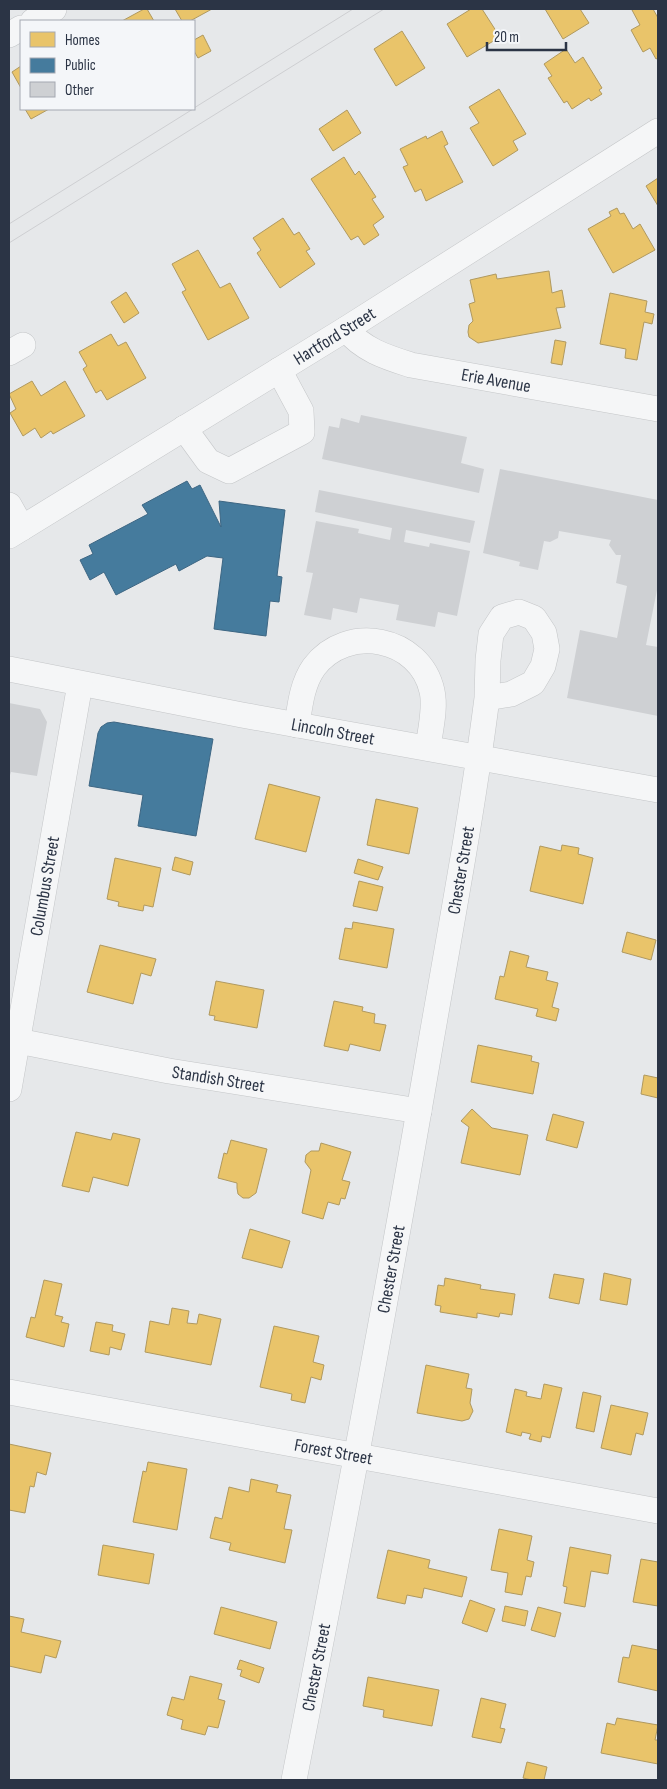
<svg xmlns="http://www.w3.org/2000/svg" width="667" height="1789" font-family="'Sofia Sans Condensed',sans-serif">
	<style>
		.homes { fill: #e9c46a; stroke: #b0995f }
		.public { fill: #457b9d; stroke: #3d6683 }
		.building { fill: #ced0d3 }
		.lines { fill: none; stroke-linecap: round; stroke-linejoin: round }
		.minor-casing { stroke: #c4c6c8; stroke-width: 26 }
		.minor { stroke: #f5f6f7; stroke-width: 25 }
		.tram { stroke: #cecfd2; stroke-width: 1 }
		.labels { text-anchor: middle; stroke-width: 5; stroke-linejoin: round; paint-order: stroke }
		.street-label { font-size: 18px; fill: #2b3445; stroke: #f4f6f9 }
	</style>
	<rect width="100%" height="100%" fill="#e6e8ea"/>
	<!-- homes -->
	<path class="homes" d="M144 9H147L154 21H122Z
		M175 9H212L190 21H182Z
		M471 9H482L500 37 467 57 447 24Z
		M545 9H580L589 23 563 39Z
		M635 9H653L658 18V58L656 59 650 48 643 52 631 30 640 25 632 10Z
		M402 31 425 68 396 86 374 49Z
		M203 35 211 51 198 58 194 51V40Z
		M566 49 575 63 583 57 602 88 599 90 602 94 591 101 589 98 572 109 567 101 564 103 548 78 552 76 544 64Z
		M21 66V88L12 72Z
		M499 89 526 134 513 141 518 150 493 166 470 128 479 123 469 107Z
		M25 109H49L31 119Z
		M347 110 361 133 333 151 319 129Z
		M442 131 448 144 444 146 463 182 426 201 421 189 415 192 403 167 408 165 400 149 426 136 427 139Z
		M344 157 355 175 359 171 376 197 372 199 384 217 373 225 379 235 364 245 358 236 351 240 311 179Z
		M658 178V206L646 186Z
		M617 208 620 214 624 213 633 229 640 224 655 250 613 273 588 229 611 216 609 212Z
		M283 218 294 235 299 232 310 249 306 251 315 264 280 288 257 253 261 250 253 238Z
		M198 250 220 288 230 283 249 318 208 340 182 292 186 290 172 264Z
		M549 271 552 293 562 290 565 307 556 308 561 328 478 343 469 337 468 332 469 325 473 321 469 304 475 302 470 280 496 274 497 279Z
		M126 292 139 313 124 323 111 302Z
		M610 293 647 301 645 312 654 314 652 324 644 322 637 360 625 358 626 349 600 344Z
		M111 334 118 346 126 342 146 378 107 400 101 390 96 393 83 369 87 366 79 352Z
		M555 340 566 342 562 365 551 363Z
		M32 381 41 396 65 381 85 416 53 434 51 431 41 438 35 428 23 436 10 413 16 409 9 394Z
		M269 784 320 797 306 852 255 839Z
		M376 799 418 808 409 854 367 845Z
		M562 845 579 848 578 854 593 858 583 904 530 891 540 846 561 851Z
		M175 857 193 862 190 875 172 870Z
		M115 858 161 868 153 907 144 905 143 911 118 906 119 902 107 899Z
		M358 859 383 867 378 880 354 873Z
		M359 881 383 887 377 911 353 906Z
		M353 922 394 929 387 968 339 959 345 928 352 929Z
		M627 932 656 940 651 960 622 952Z
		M100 945 156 959 151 976 141 973 133 1004 87 992Z
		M510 951 529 956 526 967 548 972 546 980 558 983 552 1007 559 1009 556 1021 536 1016 538 1009 495 999 500 976 504 977Z
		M216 981 264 990 257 1028 214 1020 215 1016 209 1015Z
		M334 1001 363 1007 362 1011 375 1014 374 1023 386 1025 380 1051 350 1044 348 1051 324 1046Z
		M478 1045 532 1056 531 1061 539 1063 533 1094 471 1082Z
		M644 1075 658 1078V1098L641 1094Z
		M472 1109 492 1128 528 1135 520 1175 461 1163 469 1127 461 1121Z
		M553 1114 584 1122 577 1148 546 1140Z
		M76 1132 111 1140 113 1133 140 1139 128 1186 93 1177 89 1192 62 1186Z
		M231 1140 267 1149 256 1193 249 1198H243L238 1194 237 1188V1183L218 1178 224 1153 227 1154Z
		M321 1143 351 1152 342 1180 350 1182 345 1199 341 1198 339 1205 328 1202 323 1219 302 1213 311 1170 305 1162 306 1155 311 1151H319Z
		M250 1229 290 1241 282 1268 242 1258Z
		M604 1273 631 1279 627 1305 600 1300Z
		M554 1274 584 1279 579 1304 549 1298Z
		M445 1278 481 1285 480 1289 515 1294 512 1315 500 1313 499 1317 477 1313V1318L440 1312 441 1306 435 1305 438 1285 444 1286Z
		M44 1280 62 1284 55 1315 63 1317 61 1322 69 1324 64 1347 26 1337 31 1317 35 1318Z
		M172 1308 189 1311 187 1323 197 1324 199 1314 221 1319 211 1365 145 1352 150 1321 169 1325Z
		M96 1322 113 1325 112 1331 125 1334 121 1350 110 1347 109 1355 90 1351Z
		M274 1326 319 1336 313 1362 324 1365 321 1380 311 1377 305 1403 291 1400 292 1394 260 1387Z
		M426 1365 469 1374 466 1388 472 1389 470 1403 473 1411 469 1419 462 1421 417 1413Z
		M544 1384 562 1388 550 1438 542 1436 541 1442 529 1439 531 1434 522 1432 521 1436 506 1432 515 1389 527 1392 526 1396 541 1399Z
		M583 1392 601 1396 594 1432 576 1428Z
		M611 1405 648 1413 643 1435 636 1433 631 1455 601 1448Z
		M9 1444 51 1453 46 1475 37 1472 34 1487 30 1486 25 1513 9 1510Z
		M148 1462 187 1469 177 1530 133 1522 143 1471 146 1472Z
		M251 1479 278 1485 276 1492 291 1495 284 1529 292 1530 285 1563 229 1550 231 1543 210 1538 215 1517 222 1519 229 1487 249 1492Z
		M499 1529 532 1536 527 1560 534 1562 531 1577 526 1576 522 1595 505 1592 508 1573 491 1570Z
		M103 1545 154 1554 149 1584 98 1575Z
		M570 1547 611 1555 608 1574 591 1571 585 1607 564 1603 567 1587 563 1586Z
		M388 1550 430 1560 428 1568 467 1577 462 1597 424 1588 422 1598 407 1595 405 1604 377 1598Z
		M641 1559 658 1562V1606L633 1602Z
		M470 1600 495 1609 487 1632 462 1623Z
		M505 1606 528 1611 525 1626 502 1621Z
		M221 1607 277 1622 270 1649 214 1634Z
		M538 1607 561 1613 555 1637 531 1630Z
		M9 1616 24 1619 21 1632 61 1641 56 1658 45 1655 41 1673 9 1666Z
		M632 1645 658 1650V1691L618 1682 623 1657 629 1658Z
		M240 1660 264 1668 259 1683 240 1676 242 1670 237 1669Z
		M190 1676 222 1684 218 1699 225 1701 218 1728 208 1726 205 1735 181 1729 183 1720 167 1715 172 1697 184 1700Z
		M368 1677 439 1690 432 1726 383 1717 384 1710 363 1706Z
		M481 1698 506 1704 500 1728 505 1729 501 1743 472 1737Z
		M617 1718 658 1725 655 1740H658V1764L601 1753 607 1723 615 1725Z
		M527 1762 547 1767 544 1780H532L523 1778Z"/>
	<!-- public -->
	<path class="public" d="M187 481 192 489 200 485 221 527 219 501 285 510 277 576 282 577 279 602 270 601 266 636 214 629 223 558 207 556 179 571 176 564 116 595 104 572 90 580 80 560 93 554 89 545 148 514 142 505Z
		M114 722 213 739 196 836 138 826 143 795 89 786 98 733 101 727 107 723Z"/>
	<!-- building -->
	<path class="building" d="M361 415 467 437 461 463 484 469 479 493 322 459 329 426 339 428 341 418 359 423Z
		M500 469 658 500V590H657L646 645 658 647V716L567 698 580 630 617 638 627 586 616 583 621 555H616L609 545 611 540 559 531 558 538 550 542 544 541 538 570 519 566 520 562 483 553Z
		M319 490 475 521 470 543 406 530 404 542 429 547 430 543 470 551 457 616 438 612 435 627 396 620 399 605 360 598 357 613 333 608 331 620 304 615 313 573 306 572 316 521 359 529 358 533 390 540 392 528 315 512Z
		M9 703 40 709 47 722 37 776 11 772 9 778Z"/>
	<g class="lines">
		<!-- minor casing -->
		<g class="minor-casing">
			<g id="minor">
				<path d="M33 21 54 9"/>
				<path d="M9 35 21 28"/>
				<path id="s1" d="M346 329C363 350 386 357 411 365L658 409"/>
				<path d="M9 353 23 345"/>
				<path d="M184 428 208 461 229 471 302 432 301 411 279 370"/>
				<path d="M9 505 22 528"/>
				<path id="s2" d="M9 536 346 329 658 131"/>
				<path id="s3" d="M9 669 242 715 658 790"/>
				<path d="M297 725C300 705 302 684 314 667 347 623 420 637 432 691 436 709 430 730 428 748"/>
				<path id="s4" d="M18 1041 169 1071 419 1111"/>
				<path id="s5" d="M9 1089 80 684"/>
				<path id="s6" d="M9 1392 658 1511"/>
				<path id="s7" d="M294 1780C342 1536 388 1292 430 1047 450 931 472 815 487 698L511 694 533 683 543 666 547 649 544 633 534 618 519 612 502 617 491 634 488 660 487 698"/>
			</g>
		</g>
		<!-- minor -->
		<use href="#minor" class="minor"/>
		<!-- tram -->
		<path class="tram" d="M194 108 353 9
			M9 224 193 109
			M9 243 384 9"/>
	</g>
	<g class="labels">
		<!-- street labels -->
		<g class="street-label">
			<text dy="6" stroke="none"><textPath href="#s2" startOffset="382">Hartford Street</textPath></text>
			<text dy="6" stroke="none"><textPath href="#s1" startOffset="162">Erie Avenue</textPath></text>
			<text dy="6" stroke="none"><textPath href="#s3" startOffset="330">Lincoln Street</textPath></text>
			<text dy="6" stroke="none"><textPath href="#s7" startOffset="925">Chester Street</textPath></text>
			<text dy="6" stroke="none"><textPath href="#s5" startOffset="206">Columbus Street</textPath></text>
			<text dy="6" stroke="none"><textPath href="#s4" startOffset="204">Standish Street</textPath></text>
			<text dy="6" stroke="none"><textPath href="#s7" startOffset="520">Chester Street</textPath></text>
			<text dy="6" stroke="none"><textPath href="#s6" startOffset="330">Forest Street</textPath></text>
			<text dy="6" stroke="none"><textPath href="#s7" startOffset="115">Chester Street</textPath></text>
		</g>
	</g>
	<!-- border -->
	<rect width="667" height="1789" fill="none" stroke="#2b3445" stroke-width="20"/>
	<!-- legend -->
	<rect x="20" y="20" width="175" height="90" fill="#f4f6f9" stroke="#a4a8b1"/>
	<rect x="30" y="32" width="25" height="15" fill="#e9c46a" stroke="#a4a8b1"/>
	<text x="65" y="45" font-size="15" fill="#2b3445">Homes</text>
	<rect x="30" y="58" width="25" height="15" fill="#457b9d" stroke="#a4a8b1"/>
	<text x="65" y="70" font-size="15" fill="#2b3445">Public</text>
	<rect x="30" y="82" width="25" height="15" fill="#ced0d3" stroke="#a4a8b1"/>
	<text x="65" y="95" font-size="15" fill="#2b3445">Other</text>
	<!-- scale -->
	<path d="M487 42v8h79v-8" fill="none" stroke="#2b3445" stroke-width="2.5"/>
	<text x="494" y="42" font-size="15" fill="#2b3445" stroke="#f4f6f9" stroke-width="4" paint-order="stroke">20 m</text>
</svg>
